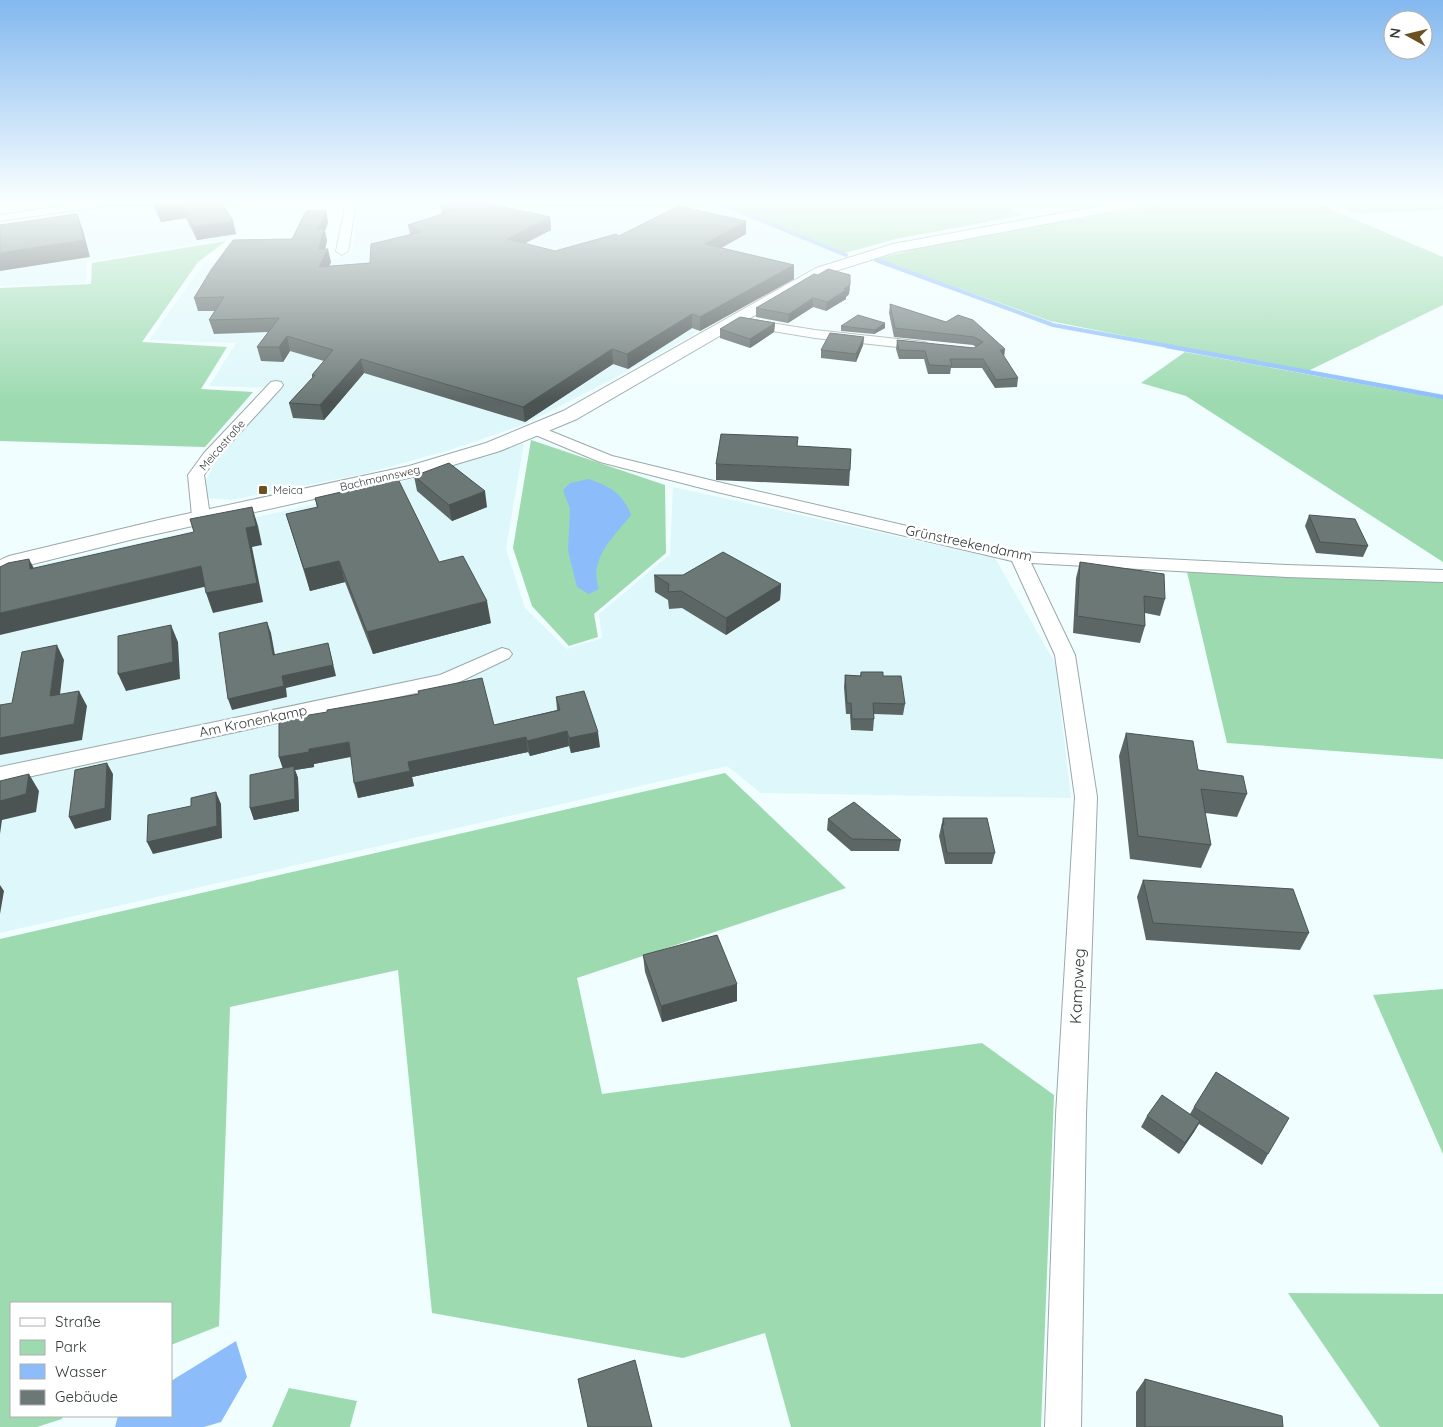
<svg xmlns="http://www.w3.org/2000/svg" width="1443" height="1427" font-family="Quicksand,sans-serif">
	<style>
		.built { fill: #def7fa }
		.green { fill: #9ddab0 }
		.water { fill: #8cbdfa }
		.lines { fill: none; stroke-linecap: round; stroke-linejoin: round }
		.stream-far1 { stroke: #8cbdfa; stroke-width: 4 }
		.stream { stroke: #8cbdfa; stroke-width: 4.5 }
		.minor-casing { stroke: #9aa9aa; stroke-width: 2 }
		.tertiary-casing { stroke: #9aa9aa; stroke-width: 2 }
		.minor { fill: #fff; fill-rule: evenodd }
		.tertiary { fill: #fff; fill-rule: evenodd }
		.wall { fill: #5c6765 }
		.shaded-wall { fill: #4b5452 }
		.building { fill: #6b7875; stroke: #4b5452 }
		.poi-dot { fill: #6b5122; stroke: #fff; stroke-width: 2 }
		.labels { text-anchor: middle; stroke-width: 5; stroke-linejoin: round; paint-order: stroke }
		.far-street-label { font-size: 11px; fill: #343a3b; stroke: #fff }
		.far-poi-label { font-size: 11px; fill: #343a3b; stroke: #fff; text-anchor: start }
		.street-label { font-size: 14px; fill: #343a3b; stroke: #fff }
		.near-street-label { font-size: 16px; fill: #343a3b; stroke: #fff }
	</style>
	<rect width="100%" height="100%" fill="#f1feff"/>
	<!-- built -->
	<path class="built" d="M83 203H227L241 231 230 239 86 262V283L0 286V222L89 208Z
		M359 203H714L846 256 811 268 626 372 525 424 450 450 363 474 231 500 207 498 204 484 219 455 277 388 209 386 236 343 149 340 204 263 335 259 352 253Z
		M1009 203H1098L1029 214Z
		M524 443 506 549 525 608 567 649 602 638 599 614 670 554 673 487 995 558 1055 663 1071 798 761 793 727 766 0 933V578L25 568 366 493Z"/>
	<!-- green -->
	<path class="green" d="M722 203H1004L1023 215 896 239 845 253Z
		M1172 203H1316L1443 257V305L1306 372 1050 321 877 259 943 242Z
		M1330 203H1443V210L1356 214Z
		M226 241 198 262 142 342 227 347 201 389 253 392 205 447 0 441V288L91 284 92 263Z
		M1185 352 1443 399V562L1186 396 1141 383Z
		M531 440 665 485 666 553 594 614 598 637 569 646 532 606 513 548Z
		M1187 572 1443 582V759L1227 743Z
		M725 773 846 888 577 978 602 1094 982 1043 1054 1095 1041 1427H791L765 1333 683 1358 432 1313 398 970 230 1007 219 1326 171 1345V1303H11V1416H63L62 1419 37 1427H0V939Z
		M1443 989V1154L1373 995Z
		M1288 1293 1443 1294V1427H1380Z
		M289 1388 357 1401 350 1427H272Z"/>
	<!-- water -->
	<path class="water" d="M589 479C609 486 623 493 631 515 614 537 588 559 599 589L589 594 577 587 568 551 570 509 563 490 570 483Z
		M236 1341 247 1377 221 1422 204 1427H115L118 1416H171V1381Z"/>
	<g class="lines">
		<!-- stream-far1 -->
		<path class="stream-far1" d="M719 203 846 255
			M876 260 1053 325 1174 347"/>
		<!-- stream -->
		<path class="stream" d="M1167 346 1443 397"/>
		<!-- minor casing -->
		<g class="minor-casing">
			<path id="minor" d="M83 203H108L103 206 0 221V215Z
				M346 203H356L348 251 342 255 336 251Z
				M747 319 815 330 925 342 932 346 925 350 815 338 742 326 740 323Z
				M276 381 281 382 283 385 281 388 216 459 204 475 210 516 207 520 201 521 195 520 192 516 188 475 204 453 271 382Z
				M538 426 612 456 718 482 1019 552 1287 565 1443 570V582L1287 577 1031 563 1075 655 1097 797 1086 1115 1081 1427H1045L1056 1115 1075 797 1055 655 1012 561 717 492 600 462 533 434 530 431 533 428Z
				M502 648 509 650 512 654 509 658 453 685 0 783V767L440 675Z"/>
		</g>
		<!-- tertiary casing -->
		<g class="tertiary-casing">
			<path id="tertiary" d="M1116 203H1143L1136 207 896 252 826 274 577 419 500 451 413 477 134 539 25 566 0 575V560L9 556 163 519 409 466 486 443 563 411 816 268 893 244Z"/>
		</g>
		<!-- minor -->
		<use href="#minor" class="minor"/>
		<!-- tertiary -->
		<use href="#tertiary" class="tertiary"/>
	</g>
	<!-- wall -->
	<path class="wall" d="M152 203H222L236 234 197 240 186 218 161 222Z
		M440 204 550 217 551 230 525 243 555 251 619 236 746 221V234L721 248 794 265V279L700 331 692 328 628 369 613 364 525 422 364 373 324 420 293 418 289 403 312 378V375L324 361 290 351 283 362 261 361 257 347 268 332 214 334 209 320 215 311H198L194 298 292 239 326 210 328 223 325 231 327 241 325 249 331 262 329 266 370 263 410 234 408 225 442 214Z
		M850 285 849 294 846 297V299L826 311 813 307 788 323 756 317V308Z
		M890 304 946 322 958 315 1004 356 1018 378 1017 387 995 388 982 368H951L950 374H928L924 359H899L896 349 897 340 974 348 976 347 973 345 894 337 889 313Z
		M775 323 774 332 750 348 720 338V329Z
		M885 323V328L874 334 841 331V326Z
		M864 337 863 345 856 362 821 358V350Z
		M716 464 850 470 849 486 716 480Z
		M414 476 487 507 452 521 417 491Z
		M315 498 439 562 491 623 373 654 345 582 310 591 286 514 317 508Z
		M1309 515 1368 546 1363 557 1316 553 1305 526Z
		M1080 562 1165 599 1160 616 1145 613V626L1140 643 1073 633 1076 578Z
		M654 575 781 584 780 600 726 635 682 608 669 609 668 600 655 592Z
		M861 672 883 676 905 704 903 715 874 714V719L873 731 851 730 850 714H846L844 687 845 675 860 676Z
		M556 697 600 747 571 753 569 746 530 756 528 752 412 777 414 786 358 798 351 757 314 764V767L295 770 298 778 299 811 254 820 250 808 283 768 279 757 494 725 557 710Z
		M1126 733 1247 794 1237 817 1205 813 1211 845 1201 868 1130 859 1119 756Z
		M943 818 995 853 992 864H945L939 836Z
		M828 819 901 840 899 851H851L827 830Z
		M1143 880 1309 933 1300 950 1146 940 1137 897Z
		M643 955 737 1001 662 1022 645 972Z
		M1194 1107 1268 1154 1262 1165 1199 1124 1194 1132 1179 1154 1141 1127 1147 1116 1190 1114Z
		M1145 1379 1283 1427H1136V1392Z"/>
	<!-- shaded-wall -->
	<path class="shaded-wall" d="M183 205 186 218 161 222 157 209Z
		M326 210 328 223 325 231 327 241 322 260 328 249 331 262 322 280 319 267 318 229Z
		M77 214 83 230 90 257 0 271V253Z
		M550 217 551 230 508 252 507 239Z
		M233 221 236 234 197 240 193 227Z
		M746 221V234L705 257V244Z
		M794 265V279L700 331V317Z
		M850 285 849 294 846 297V299L826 311 827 302Z
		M813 298V307L788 323 789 314Z
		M692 314V328L628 369 627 354Z
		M775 323 774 332 750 348V339Z
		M885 323V328L874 334 875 330Z
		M287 336 290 351 283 362 279 347Z
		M864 337 863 345 856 362V354Z
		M612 349 613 364 525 422 523 407Z
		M1005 349 1004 358 1000 350Z
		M361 359 364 373 324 420 320 405Z
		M485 491 487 507 452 521 449 505Z
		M252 507 258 526 262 545 252 547 263 602 213 613 206 593Z
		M29 559 39 578 30 569Z
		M339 561 345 582 310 591 304 569Z
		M201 566 208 586 0 635V613Z
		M781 584 780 600 726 635V618Z
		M487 601 491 623 373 654 367 632Z
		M267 622 271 633 277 666 273 655Z
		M171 625 178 642 180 679 126 691 118 674Z
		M328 643 336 676 286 688 287 697 232 710 228 699 282 676Z
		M57 645 64 660 58 712 50 696Z
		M79 691 87 706 82 740 0 755V738Z
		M567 731 569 746 530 756 527 741Z
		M598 732 600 747 571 753 569 738Z
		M526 737 528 752 412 777 414 786 358 798 354 783 408 762Z
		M349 742 353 756 314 764V767L295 770 298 778 299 811 254 820 250 808 284 772 279 757 309 749Z
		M107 763 113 774 111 820 75 829 69 817Z
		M29 774 39 791 36 812 2 820 0 834V801Z
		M216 792 221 804 222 838 153 854 147 842Z
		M0 885 4 891 0 914Z
		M737 984V1001L662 1022 661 1006Z
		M1200 1121 1194 1132 1179 1154 1185 1143Z"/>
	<!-- building -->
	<path class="building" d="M154 203H222L233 221 193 227 183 205 157 209Z
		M445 203H485L550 217 507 239 555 251 616 234 619 236 678 206 746 221 705 244 794 265 700 317 692 314 627 354 612 349 523 407 361 359 320 405 289 403 315 375H312L333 350 287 336 279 347H257L279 318 209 320 224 297 194 298 211 270 233 240 292 239 306 211 326 210 318 229 324 228 319 249H328L319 267 370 263 371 244 421 232 408 225 452 211 440 204Z
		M77 214 84 240 0 253V225Z
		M828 269 850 275V285L844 289 846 290 827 302 813 298 789 314 756 308 814 274 818 275Z
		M890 304 946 322 958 315 973 320 1005 349 1000 350 1018 378 996 380 983 359H950L952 366 929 365 925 351 899 350 897 340 974 348 983 342 974 337 895 328Z
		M858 315 885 323 875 330 841 326Z
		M740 317 775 323 750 339 720 329Z
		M830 333 864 337 856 354 821 350Z
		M721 434 798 437 797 446 851 449 850 470 716 464Z
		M449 463 485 491 449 505 414 476Z
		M398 479 439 562 463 556 487 601 367 632 339 561 304 569 286 514 318 507 315 498Z
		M252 507 256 526 246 528 257 583 206 593 201 566 0 613V567L8 563 29 559 30 569 194 532 190 519Z
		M1309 515 1355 519 1368 546 1320 542Z
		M723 552 781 584 726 618 681 591 668 592 669 584 654 575H683Z
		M1080 562 1164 574 1165 599 1144 596 1145 626 1077 616Z
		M267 622 273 655 328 643 333 665 282 676 284 686 228 699 219 633Z
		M171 625 173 662 118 674V636Z
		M57 645 50 696 79 691 74 724 0 738V705L12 703 22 652Z
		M861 672H883V676H901L905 704 873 703 874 719H852L851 703H847L845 675 861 676Z
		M482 678 494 725 560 710 556 697 584 691 598 732 569 738 567 731 527 741 526 737 408 762 410 771 354 783 349 742 309 749V752L279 757V720L327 712V710L419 694 418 691Z
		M1126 733 1193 741 1198 770 1243 776 1247 794 1201 789 1211 845 1138 836Z
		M107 763 105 808 69 817 75 770Z
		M294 766 295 799 250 808V775Z
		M29 774 26 794 0 801V781Z
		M216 792 217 826 147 842 148 815 191 806V798Z
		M854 802 901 840 852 839 828 819Z
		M943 818H987L995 853H947L942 825H944Z
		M1143 880 1293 889 1309 933 1153 923Z
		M717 935 737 984 661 1006 643 955Z
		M1216 1072 1289 1118 1268 1154 1194 1107Z
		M1162 1095 1200 1121 1185 1143 1147 1116Z
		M635 1360 652 1427H588L578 1379Z
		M1145 1379 1282 1416 1283 1427H1145Z"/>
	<!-- sky -->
	<linearGradient id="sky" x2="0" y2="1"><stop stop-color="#83b8ef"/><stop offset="0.5" stop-color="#f9ffff"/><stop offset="1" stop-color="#f9ffff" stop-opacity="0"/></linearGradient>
	<rect width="1443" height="402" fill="url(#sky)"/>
	<!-- markers -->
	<rect class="poi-dot" x="258" y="485" width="10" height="10" rx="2.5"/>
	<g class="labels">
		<!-- far-street labels -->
		<g class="far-street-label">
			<text transform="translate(222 445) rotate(-49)" y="4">Meicastraße</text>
			<text transform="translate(380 478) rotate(-13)" y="4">Bachmannsweg</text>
		</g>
		<!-- far-poi labels -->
		<g class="far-poi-label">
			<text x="273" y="494">Meica</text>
		</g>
		<!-- street labels -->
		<g class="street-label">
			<text transform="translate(969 543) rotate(12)" y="5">Grünstreekendamm</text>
			<text transform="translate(253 721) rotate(-12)" y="5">Am Kronenkamp</text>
		</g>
		<!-- near-street labels -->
		<g class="near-street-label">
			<text transform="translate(1077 986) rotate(-87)" y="6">Kampweg</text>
		</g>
	</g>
	<!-- legend -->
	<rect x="10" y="1302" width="162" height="115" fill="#ffffff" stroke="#aeb0b1"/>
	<rect x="20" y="1318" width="25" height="8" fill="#ffffff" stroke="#aeb0b1"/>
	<text x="55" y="1327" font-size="15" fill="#343a3b">Straße</text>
	<rect x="20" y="1340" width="25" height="15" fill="#9ddab0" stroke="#aeb0b1"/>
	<text x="55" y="1352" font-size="15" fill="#343a3b">Park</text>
	<rect x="20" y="1364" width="25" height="15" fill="#8cbdfa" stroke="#aeb0b1"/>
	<text x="55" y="1377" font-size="15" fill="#343a3b">Wasser</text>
	<rect x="20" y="1390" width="25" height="15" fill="#6b7875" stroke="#aeb0b1"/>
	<text x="55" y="1402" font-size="15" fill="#343a3b">Gebäude</text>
	<!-- north arrow -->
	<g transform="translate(1408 35) rotate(278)"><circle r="24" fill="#ffffff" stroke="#aeb0b1"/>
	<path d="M0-4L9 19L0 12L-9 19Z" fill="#6b5122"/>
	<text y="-8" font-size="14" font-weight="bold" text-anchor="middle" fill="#343a3b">N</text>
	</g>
</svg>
